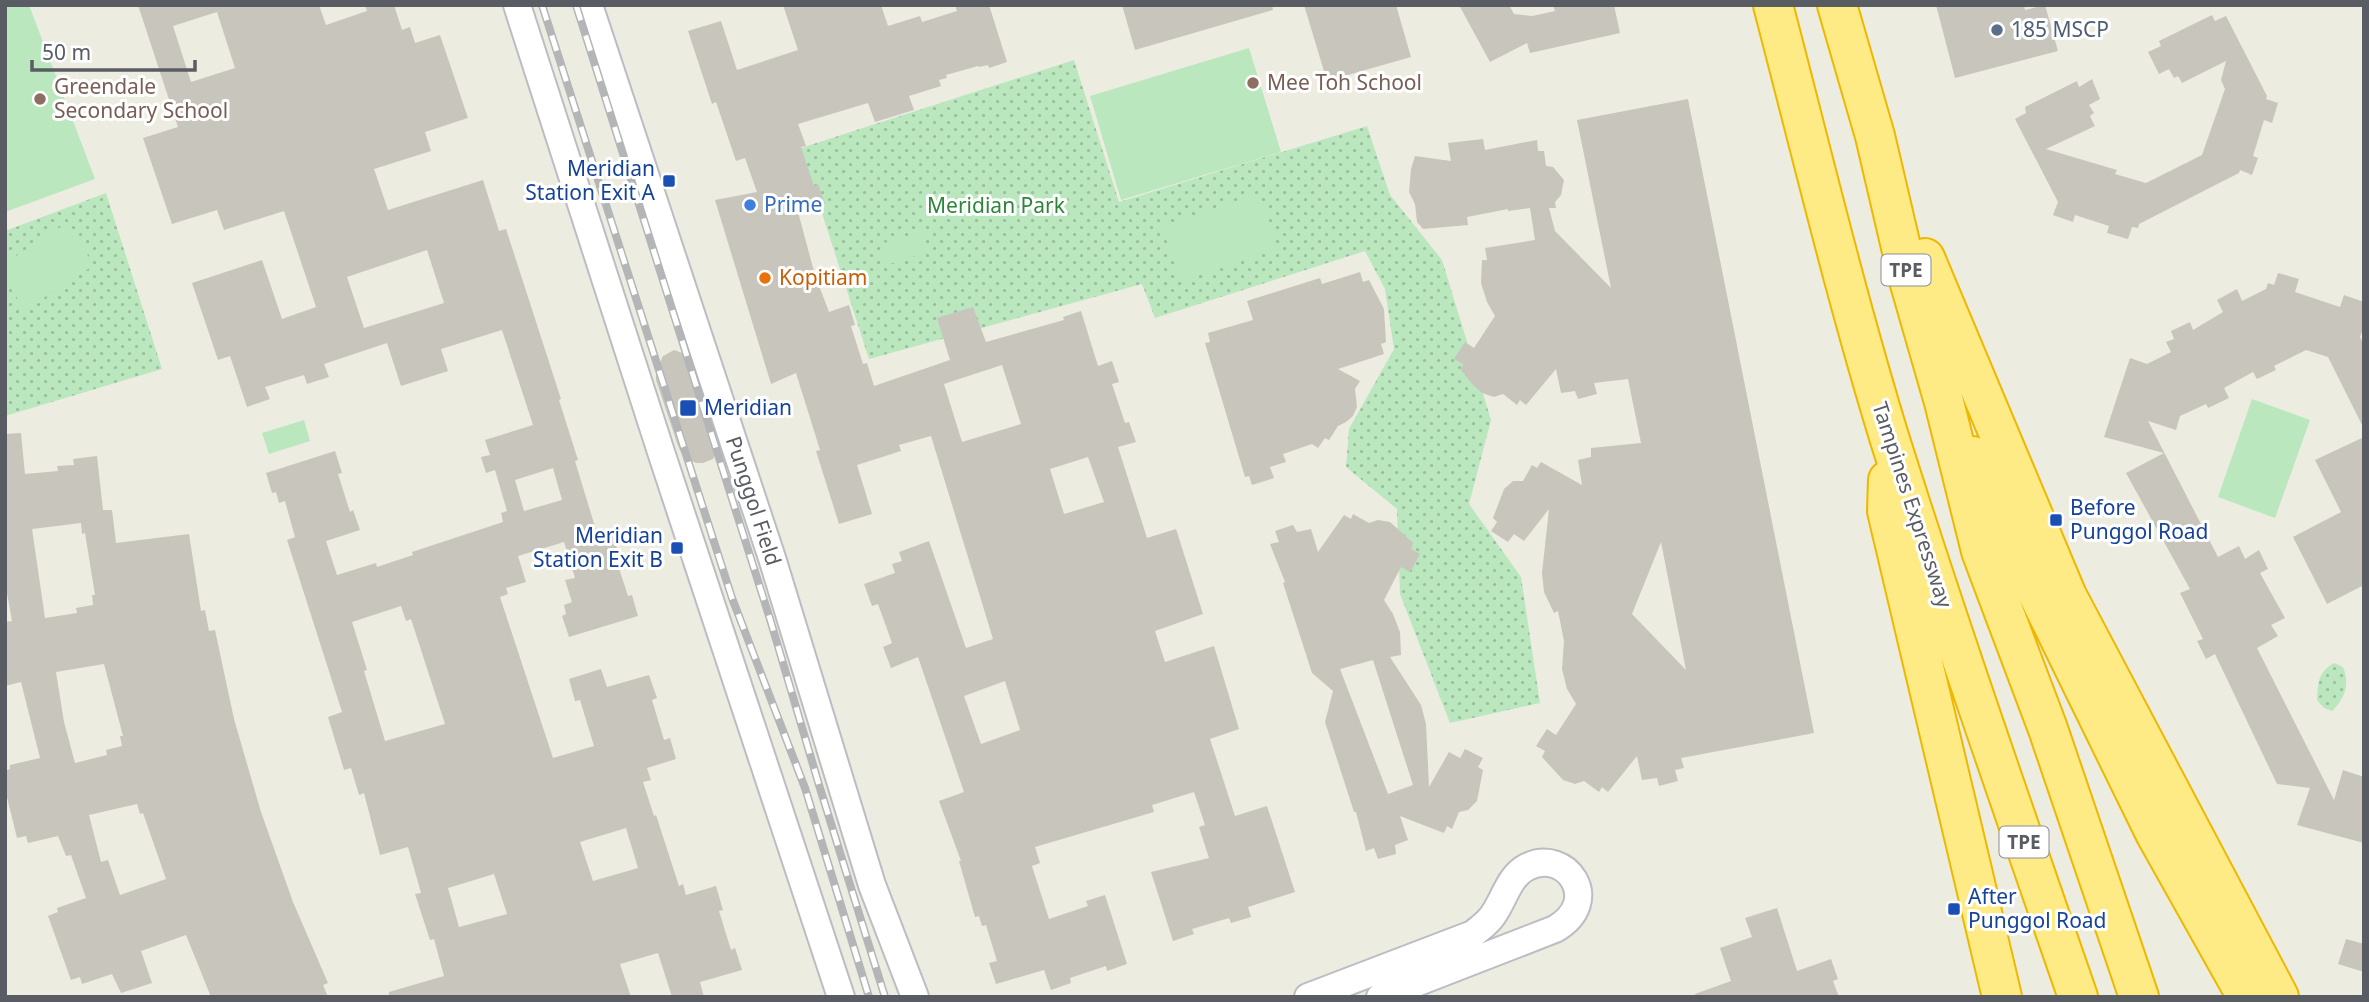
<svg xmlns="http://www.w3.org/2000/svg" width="2369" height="1002" font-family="'Noto Sans',sans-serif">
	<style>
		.grass { fill: url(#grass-dots) }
		.garden { fill: #bae7be }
		.building { fill: #c8c5bd; fill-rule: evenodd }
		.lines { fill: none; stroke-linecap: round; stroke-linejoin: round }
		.minor-casing { stroke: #bbbdc3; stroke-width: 30 }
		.highway-casing { stroke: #eeb800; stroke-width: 42 }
		.minor { stroke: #fff; stroke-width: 26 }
		.highway { stroke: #ffeb86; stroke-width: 38 }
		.rail-casing { stroke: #b4b5b6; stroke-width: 8 }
		.rail { stroke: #fff; stroke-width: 5; stroke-dasharray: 16; stroke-linecap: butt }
		.service-dot { fill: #5c6f8a; stroke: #fff; stroke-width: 2.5 }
		.education-dot { fill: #8d6e63; stroke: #fff; stroke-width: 2.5 }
		.transit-dot { fill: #1a4fb4; stroke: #fff; stroke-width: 2.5 }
		.shop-dot { fill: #3f7fe0; stroke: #fff; stroke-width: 2.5 }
		.food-dot { fill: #e8710a; stroke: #fff; stroke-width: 2.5 }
		.labels { text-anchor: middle; stroke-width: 6; stroke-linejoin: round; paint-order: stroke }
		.shield { fill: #fff; stroke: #8b8d92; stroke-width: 2 }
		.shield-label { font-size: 19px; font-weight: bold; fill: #595c63 }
		.service-label { font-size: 21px; fill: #4e5e75; stroke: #fff; text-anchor: start }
		.education-label { font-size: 21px; fill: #785e54; stroke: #fff; text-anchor: start }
		.transit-label { font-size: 21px; fill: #164399; stroke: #fff; text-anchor: start }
		.shop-label { font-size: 21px; fill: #366cbe; stroke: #fff; text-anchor: start }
		.park-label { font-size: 21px; fill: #2e853a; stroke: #fff }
		.food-label { font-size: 21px; fill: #c56008; stroke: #fff; text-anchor: start }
		.street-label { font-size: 21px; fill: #595c63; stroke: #fff }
	</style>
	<defs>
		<pattern id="grass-dots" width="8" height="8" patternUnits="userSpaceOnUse" patternTransform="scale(1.75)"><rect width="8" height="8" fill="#bae7be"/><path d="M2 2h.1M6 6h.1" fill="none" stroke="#9abe9e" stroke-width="1.8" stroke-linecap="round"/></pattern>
	</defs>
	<rect width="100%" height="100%" fill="#edece0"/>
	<!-- grass -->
	<path class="grass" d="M1074 60 1119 202 1367 126 1390 195 1442 260 1491 420 1469 504 1521 577 1540 703 1450 723 1400 594 1397 509 1346 467 1349 429 1394 349 1385 289 1365 251 1155 318 1142 284 869 359 801 148Z
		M106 193 162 369 5 416V231Z
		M2334 663 2343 667C2350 684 2345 698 2332 711L2324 708 2317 700C2318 683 2318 672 2334 663Z"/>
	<!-- garden -->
	<path class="garden" d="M29 5 95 179 5 212V6Z
		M1249 48 1281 152 1121 200 1090 96Z
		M1259 194 1278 249 1180 281 1162 226Z
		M67 223 94 265 25 310 5 279V263Z
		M923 232 929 252 886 265 880 244Z
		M2252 399 2310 420 2275 518 2218 497Z
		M304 420 310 441 269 454 262 433Z"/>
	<!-- building -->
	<path class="building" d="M138 5H319L326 25 367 11 365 5H394L402 30 410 27 415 43 440 35 468 118 425 132 431 151 374 169 388 210 483 180 499 231 506 229 561 399 559 400 578 460 575 461 599 540 613 536 620 558 616 559 628 596 632 595 638 616 569 637 562 616 566 614 564 605 572 602 565 580 575 578 564 542 518 556 526 582 506 588 508 594 500 597 553 758 594 746 580 700 575 701 569 679 601 669 607 687 649 675 657 698 652 700 664 740 670 738 676 759 647 768 651 780 643 782 654 816 656 815 679 886 683 884 686 895 716 886 723 910 719 911 731 950 735 948 742 970 700 982 704 997H672L658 953 620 964 631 997H389V992L444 976 434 939 430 940 415 894 421 893 408 847 380 855 364 793 359 795 351 768 344 770 328 717 342 712 287 540 295 537 285 501 279 503 276 492 272 493 266 473 335 451 342 473 338 474 350 512 353 510 360 530 326 541 337 575 376 563 377 567 413 555 412 552 503 522 501 513 507 511 495 470 486 473 481 457 490 455 485 440 533 425 502 330 441 349 448 371 401 386 387 343 324 364 329 377 307 384 304 375 265 387 270 399 247 407 230 356 218 360 192 283 262 260 282 319 316 307 284 211 224 230 217 210 172 224 143 138 178 127ZM217 12 235 68 191 82 173 26ZM427 250 444 303 364 328 347 277ZM553 468 562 500 524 511 515 480ZM401 606 406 621 411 619 445 724 385 741 364 671 367 670 352 622ZM626 828 638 868 593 881 580 842ZM494 874 507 914 459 927 448 888Z
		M783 5H881L888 26 920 16 922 22 957 11 955 5H989L1007 62 989 68 988 65 979 67 978 66 946 75 947 78 939 80 941 86 909 96 914 110 875 122 868 103 798 124 806 146 801 147 814 186 818 184 825 204 798 212 815 275 829 312 849 305 855 325 851 326 863 364 867 363 874 386 950 360 937 318 973 307 986 342 1064 320 1063 317 1081 311 1098 366 1112 361 1119 382 1112 384 1125 423 1129 422 1136 442 1118 447 1147 538 1176 529 1203 614 1155 631 1165 662 1214 646 1239 729 1210 739 1235 816 1267 806 1295 892 1248 907 1251 917 1231 923 1229 918 1192 929 1194 934 1173 941 1151 872 1209 858 1199 827 1205 825 1194 792 1152 805 1154 812 1035 847 1040 863 1032 866 1049 919 1088 906 1086 901 1105 895 1127 964 1107 971 1106 966 1070 978 1071 983 1051 990 1044 970 996 984 989 963 997 961 986 925 982 926 979 916 975 917 959 861H961L939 801 964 792 918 657 891 668 883 647 892 643 878 604 872 606 864 584 895 573 892 564 902 561 899 552 929 541 966 648 993 639 931 436 899 445 901 451 857 465 872 514 839 524 816 451 820 450 796 373 771 384 715 200 757 192 745 158 736 161 716 102 712 104 688 31 721 21 737 70 798 50ZM1002 365 1021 424 962 442 944 384ZM1088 457 1104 502 1064 514 1050 469ZM1005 681 1020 730 981 744 964 696Z
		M1122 5H1272L1273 10 1135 50Z
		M1304 5H1396L1411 57 1327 81Z
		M1459 5H1509L1514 14 1532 16 1555 11 1553 5H1614L1620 33 1530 53 1527 43 1490 62Z
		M1936 5H2024L2025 10 2045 5 2058 51 1955 78Z
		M2212 15 2215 21 2226 16 2267 96 2266 99 2278 103 2272 123 2264 120 2253 156 2258 158 2252 175 2240 170 2239 173 2139 224 2138 228 2132 227 2128 239 2107 233 2109 226 2075 215 2073 222 2053 215 2058 202 2015 119 2026 113 2025 107 2077 81 2079 87 2092 79 2100 99 2089 105 2094 113 2090 116 2095 126 2046 149 2117 170 2115 174 2146 183 2202 155 2225 89 2221 80 2226 61 2182 83 2178 76 2174 78 2169 69 2159 74 2148 52 2161 46 2159 41Z
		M1688 99 1814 733 1681 758 1684 768 1675 770 1678 781 1659 786 1657 778 1642 780 1637 756 1608 792 1602 787 1599 792 1584 781 1575 784 1563 780 1542 757 1545 751 1536 746 1547 729 1556 735 1576 704 1567 689 1562 669 1564 641 1558 611 1554 613 1544 592 1542 573 1549 509 1524 541 1514 534 1508 542 1491 531 1497 522 1493 518 1504 489 1513 481H1523L1532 465 1537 468 1541 462 1582 485 1578 460 1591 457V448L1641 443 1628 379 1594 383 1597 394 1578 399 1575 391 1561 393 1556 369 1526 405 1520 400 1517 405 1503 394 1494 397 1482 393 1473 385 1461 370 1463 364 1454 359 1465 342 1474 348 1495 316 1487 302 1481 283 1482 260H1487L1485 248 1535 240 1530 208 1508 211V209L1467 217 1468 225 1423 229 1417 222 1415 204 1409 192 1411 169 1415 156 1451 161 1448 143 1483 139 1485 150 1537 140 1538 151H1544L1546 166 1553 167 1564 180 1561 195 1555 202 1556 208H1549L1555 231 1611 288 1577 120ZM1661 542 1686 670 1632 614Z
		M1360 272 1363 282 1369 280 1384 309 1386 342 1381 344 1384 354 1338 369 1360 381 1355 389 1357 407 1353 416 1346 422 1338 426 1329 440 1325 438 1318 448 1312 444 1283 454 1286 462 1270 467 1274 478 1252 485 1249 476 1245 477 1205 343 1210 342 1208 333 1253 320 1247 301 1320 278 1322 284Z
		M2278 273 2299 279 2295 292 2340 307 2344 295 2364 302V326L2360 337 2364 345V429L2328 357 2306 350 2274 366 2276 370 2257 379 2253 372 2224 388 2229 398 2208 408 2206 404 2180 416 2176 430 2148 421 2218 557 2239 546 2245 559 2259 550 2268 569 2260 573 2285 618 2271 625 2278 636 2257 648 2334 800 2343 770 2364 777V843L2297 825 2310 788 2277 784 2215 654 2206 659 2197 641 2203 639 2180 593 2190 589 2126 473 2164 453 2104 437 2130 358 2147 364 2171 352 2166 342 2174 339 2171 331 2190 322 2193 330 2223 312 2217 300 2237 289 2242 301 2266 289 2268 283 2274 285Z
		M674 350 688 355 719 447 713 459 703 463H696L683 456 678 446 656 380V372L663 356Z
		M21 433 25 474 58 471 57 466 74 465 73 459 97 456 103 510H112L116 543 189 534 201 611 205 610 209 631 215 630 234 719 261 812 293 902 328 983 323 985 328 997H211L186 935 141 951 152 983 121 993 112 974 82 984 80 977 71 980 48 916 58 912 57 908 86 898 71 855 66 856 58 836 28 843 26 836 17 838 5 789V771L10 769V765L40 758 21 682 5 686V622L12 621 5 582V434ZM81 523 82 534 85 533 95 595H92L93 605 76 608 77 613 45 618 32 529ZM104 664 123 736H120L122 746 106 750 107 755 75 763 64 722 56 672ZM137 804 140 814 143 813 166 879 120 895 108 860 101 862 89 815Z
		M2364 437V585L2327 604 2293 537 2341 512 2315 460Z
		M1353 514 1369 523 1378 520 1390 522 1413 543 1411 549 1420 554 1410 572 1401 567 1384 600 1393 614 1400 632 1401 655 1390 657 1421 705 1426 724 1429 787 1449 752 1460 758 1465 749 1483 758 1478 767 1483 770 1477 801 1468 810 1459 812 1452 829 1447 826 1444 833 1400 816 1408 840 1395 845 1396 854 1378 859 1374 848 1366 851 1356 812H1354L1325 722 1333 691 1312 673 1283 583 1285 582 1270 544 1279 542 1275 531 1293 525 1297 532 1311 529 1318 552 1344 515 1351 519ZM1373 660 1413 785 1388 794 1340 669Z
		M1777 908 1797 971 1831 959 1838 979 1833 981 1839 997H1696L1695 994 1731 981 1720 948 1752 937 1745 918Z
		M2346 939 2364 944V972L2338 964Z"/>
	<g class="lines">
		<!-- minor casing -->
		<g class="minor-casing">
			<path id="minor" d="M517 5 662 455 841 997
				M589 5 772 558 872 885 915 997
				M1308 997 1473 934C1480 928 1488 923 1493 915 1504 900 1509 876 1527 867 1566 847 1604 901 1555 929L1380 997"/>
		</g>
		<!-- highway casing -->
		<g class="highway-casing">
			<path id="highway" d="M1773 5C1811 150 1846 297 1890 440 1949 627 2014 812 2078 997
				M1837 5 1875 136 1908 277 1944 402 1981 551 2048 729 2139 997
				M1925 258 2067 596 2279 997
				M1973 456 2003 514 2034 586 2155 833 2247 997
				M1888 480 1887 511 2002 997"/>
		</g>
		<!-- minor -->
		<use href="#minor" class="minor"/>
		<!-- highway -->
		<use href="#highway" class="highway"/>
		<!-- rail casing -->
		<g class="rail-casing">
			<path id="rail" d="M542 5 732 598 805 788 869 997
				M576 5 770 619 819 785 885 997"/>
		</g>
		<!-- rail -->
		<use href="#rail" class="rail"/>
	</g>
	<!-- markers -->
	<circle class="service-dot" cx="1997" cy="30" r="7"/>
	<g class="education-dot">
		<circle cx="1253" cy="83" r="7"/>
		<circle cx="40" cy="99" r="7"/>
	</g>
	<g class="transit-dot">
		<rect x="662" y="174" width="14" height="14" rx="3.5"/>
		<rect x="679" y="399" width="18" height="18" rx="3.5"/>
		<rect x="2049" y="513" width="14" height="14" rx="3.5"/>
		<rect x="670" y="541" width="14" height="14" rx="3.5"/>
		<rect x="1947" y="902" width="14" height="14" rx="3.5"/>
	</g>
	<circle class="shop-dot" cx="750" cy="205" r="7"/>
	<circle class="food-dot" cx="765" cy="278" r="7"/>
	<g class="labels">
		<!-- shield labels -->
		<g class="shield">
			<rect x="1881.5" y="254.5" width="49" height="31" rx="5"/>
			<rect x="1999.5" y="826.5" width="49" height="31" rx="5"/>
		</g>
		<g class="shield-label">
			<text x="1906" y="277">TPE</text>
			<text x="2024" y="849">TPE</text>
		</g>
		<!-- service labels -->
		<g class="service-label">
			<text x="2011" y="37">185 MSCP</text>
		</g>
		<!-- education labels -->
		<g class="education-label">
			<text x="1267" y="90">Mee Toh School</text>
			<text x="54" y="94">Greendale<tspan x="54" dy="24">Secondary School</tspan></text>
		</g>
		<!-- transit labels -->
		<g class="transit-label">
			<text x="655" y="176" text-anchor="end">Meridian<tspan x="655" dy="24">Station Exit A</tspan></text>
			<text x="704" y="415">Meridian</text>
			<text x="2070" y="515">Before<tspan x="2070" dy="24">Punggol Road</tspan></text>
			<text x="663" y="543" text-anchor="end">Meridian<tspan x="663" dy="24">Station Exit B</tspan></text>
			<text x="1968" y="904">After<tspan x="1968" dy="24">Punggol Road</tspan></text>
		</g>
		<!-- shop labels -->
		<g class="shop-label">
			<text x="764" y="212">Prime</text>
		</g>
		<!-- park labels -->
		<g class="park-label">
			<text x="996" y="213">Meridian Park</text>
		</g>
		<!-- food labels -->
		<g class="food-label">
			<text x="779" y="285">Kopitiam</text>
		</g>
		<!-- street labels -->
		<g class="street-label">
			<text transform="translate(753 501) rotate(72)" y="7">Punggol Field</text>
			<text transform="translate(1912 505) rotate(72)" y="7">Tampines Expressway</text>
		</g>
	</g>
	<!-- border -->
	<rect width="2369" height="1002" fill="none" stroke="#595c63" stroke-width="14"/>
	<!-- scale -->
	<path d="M32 60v10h163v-10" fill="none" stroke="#595c63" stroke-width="3.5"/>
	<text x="42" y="60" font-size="21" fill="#595c63" stroke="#ffffff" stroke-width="5" paint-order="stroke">50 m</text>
</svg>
